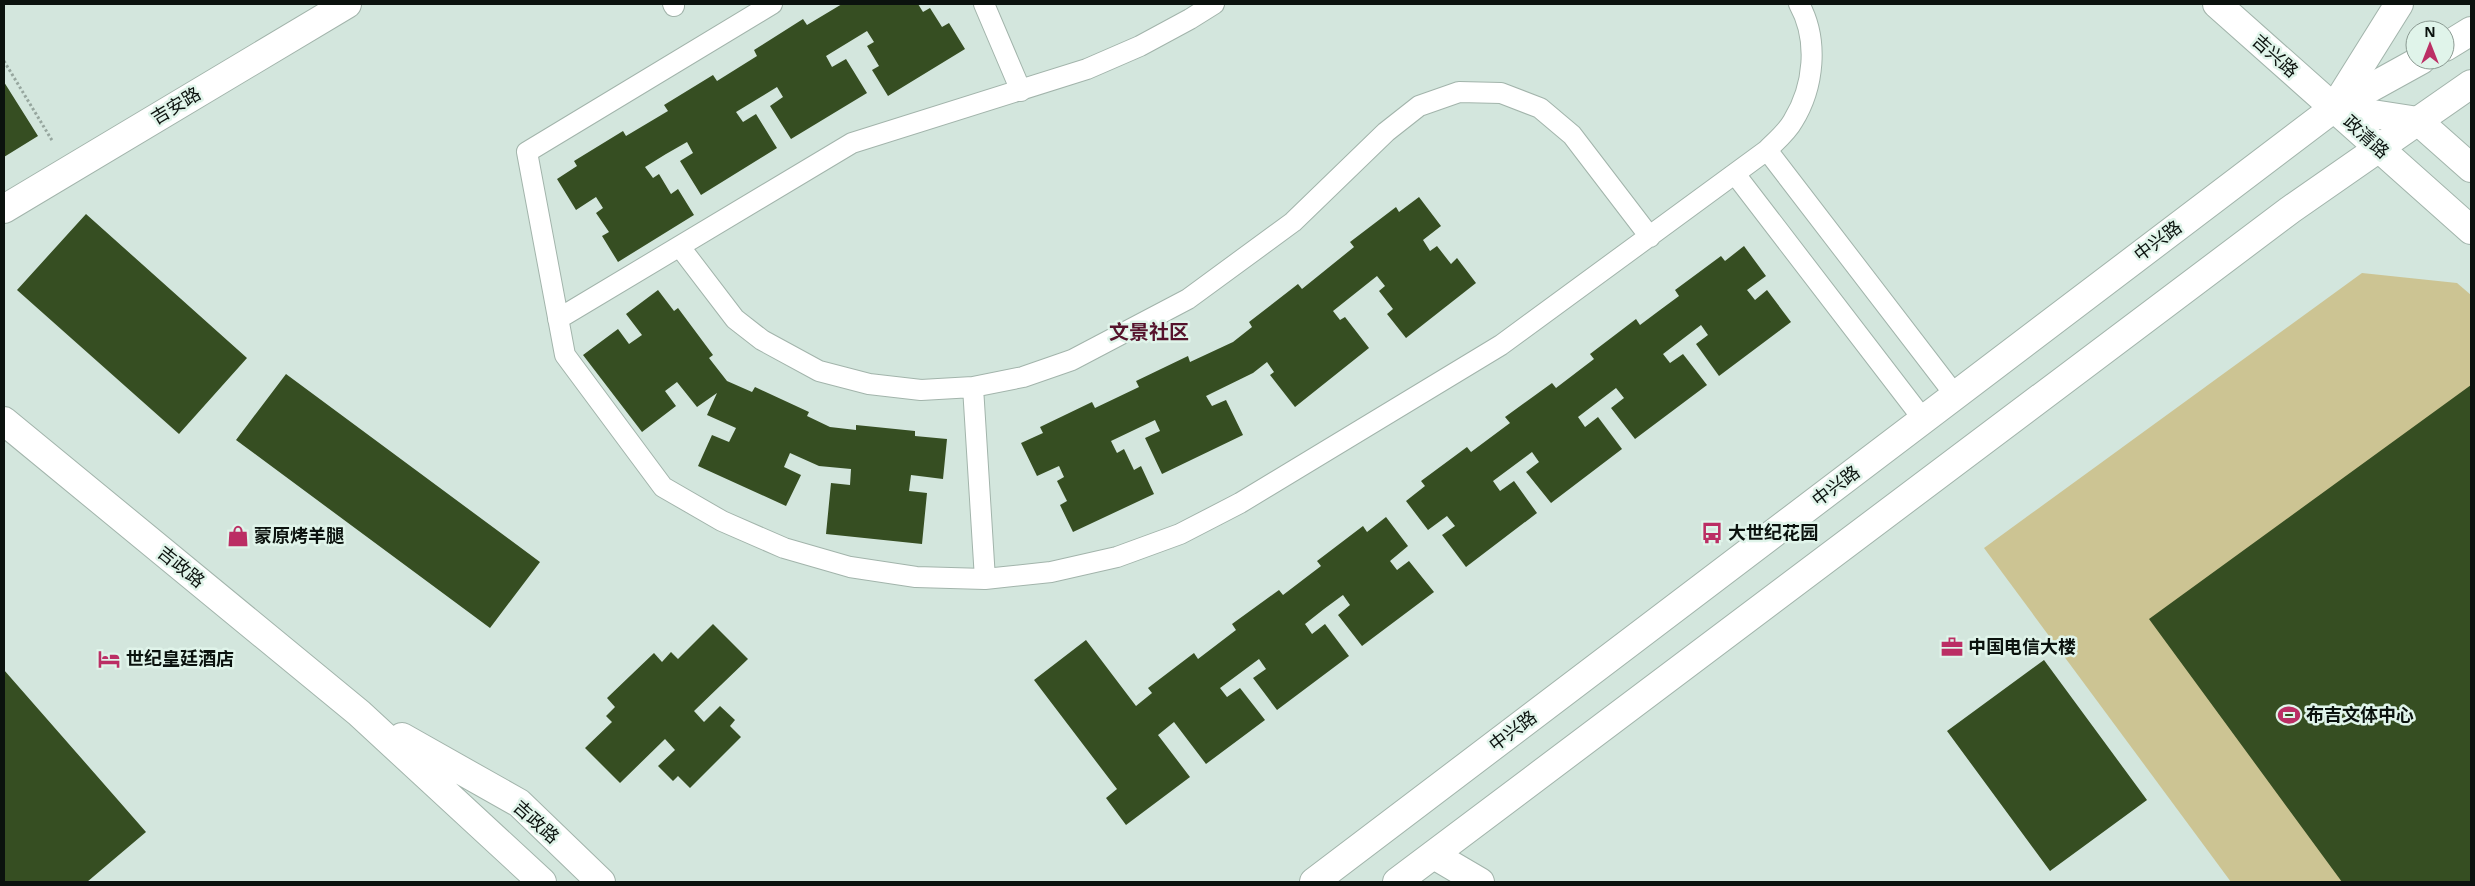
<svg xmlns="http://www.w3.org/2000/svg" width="2475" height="886" font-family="'Noto Sans','Noto Sans SC',sans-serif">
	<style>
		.green { fill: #ccc493 }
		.building { fill: #364e22 }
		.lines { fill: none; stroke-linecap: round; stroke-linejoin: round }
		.service-casing { stroke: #a2b4ab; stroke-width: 22 }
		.minor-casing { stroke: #a2b4ab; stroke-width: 30 }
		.tertiary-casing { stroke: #a2b4ab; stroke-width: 30 }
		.secondary-casing { stroke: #a2b4ab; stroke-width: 30 }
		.primary-casing { stroke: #a2b4ab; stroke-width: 30 }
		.path { stroke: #96a69e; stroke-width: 3; stroke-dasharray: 2.5 2.5; stroke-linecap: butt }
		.service { stroke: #fff; stroke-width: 20 }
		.minor { stroke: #fff; stroke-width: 28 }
		.tertiary { stroke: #fff; stroke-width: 28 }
		.secondary { stroke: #fff; stroke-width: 28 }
		.primary { stroke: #fff; stroke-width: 28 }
		.labels { text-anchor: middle; stroke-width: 5; stroke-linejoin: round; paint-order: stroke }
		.street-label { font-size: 18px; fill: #0b120e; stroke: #e0f4ea }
		.poi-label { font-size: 18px; font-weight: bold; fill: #0b120e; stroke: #e0f4ea; text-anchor: start }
		.quarter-label { font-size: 20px; font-weight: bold; fill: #55122b; stroke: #e0f4ea }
	</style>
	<rect width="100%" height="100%" fill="#d3e6dd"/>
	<!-- green -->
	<path class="green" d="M2362 273 2457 283 2471 295V882H2231L1984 548Z"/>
	<!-- building -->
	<path class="building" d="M842 4H918L923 12 930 8 942 27 949 23 965 49 888 96 872 70 879 66 867 46 874 42 867 31 826 56 832 67 846 59 867 93 791 139 770 106 783 97 777 87 736 112 743 122 756 114 777 148 701 195 680 161 693 153 687 142 666 154 645 167 653 178 659 174 671 194 678 189 694 215 618 262 602 236 609 232 596 213 603 208 596 197 576 210 557 179 577 166 574 161 623 131 626 136 668 111 664 105 713 75 717 81 757 56 754 50 803 19 807 25Z
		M4 82 38 136 4 157Z
		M1419 197 1441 226 1423 240 1430 251 1437 246 1451 264 1457 258 1476 283 1406 338 1387 314 1393 309 1379 291 1385 286 1377 276 1333 311 1340 320 1345 317 1369 348 1295 407 1270 375 1274 372 1267 362 1253 373 1206 396 1212 406 1226 400 1243 435 1162 474 1145 438 1160 431 1155 420 1111 441 1117 453 1124 449 1134 470 1141 466 1154 494 1073 532 1060 505 1067 501 1057 481 1064 477 1059 466 1037 476 1021 443 1043 433 1040 427 1092 402 1095 408 1139 387 1136 381 1188 356 1190 362 1233 342 1252 327 1249 322 1298 284 1302 289 1354 247 1350 242 1396 207 1399 212Z
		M86 214 247 358 179 434 17 290Z
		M1744 246 1766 276 1747 290 1755 300 1767 290 1791 322 1719 376 1696 344 1708 335 1701 325 1663 354 1670 363 1683 354 1707 385 1635 439 1611 408 1624 398 1616 388 1578 417 1585 427 1598 417 1622 449 1551 503 1526 472 1539 462 1532 452 1493 481 1500 491 1514 481 1537 513 1466 567 1442 535 1455 526 1447 516 1428 530 1406 501 1425 486 1421 481 1467 447 1471 452 1510 423 1505 417 1552 383 1556 388 1594 359 1590 354 1636 319 1640 325 1660 310 1679 296 1675 290 1721 256 1725 261Z
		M658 290 674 311 678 308 713 355 709 358 727 381 752 392 755 387 809 412 807 416 830 427 856 430V425L915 431V436L947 439 943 479 911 475 909 491 927 493 922 544 826 534 831 483 850 485 851 469 819 466 790 453 784 467 801 475 786 506 698 466 712 435 729 442 736 428 707 415 717 393 697 407 677 382 665 391 676 406 642 432 583 355 618 329 629 344 642 335 626 314Z
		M286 374 540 562 490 628 236 440Z
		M2471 385V882H2342L2149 619Z
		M1386 517 1408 546 1390 561 1397 570 1409 561 1434 592 1362 646 1338 615 1350 605 1343 595 1324 609 1305 624 1312 634 1325 624 1349 656 1277 710 1253 678 1266 669 1259 659 1220 688 1227 697 1240 688 1265 720 1206 764 1174 722 1158 735 1190 777 1126 825 1106 798 1117 789 1034 680 1086 640 1136 706 1152 693 1148 688 1194 653 1198 659 1236 630 1232 624 1279 590 1283 595 1321 566 1317 561 1363 526 1367 532Z
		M713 624 748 659 694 711 704 722 720 706 735 720 730 726 741 737 690 788 678 776 673 781 658 766 675 750 665 739 620 783 585 748 612 722 606 716 615 707 607 698 654 653 662 662 671 652 678 659Z
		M2044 660 2147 800 2050 871 1947 731Z
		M4 670 146 832 87 882H4Z"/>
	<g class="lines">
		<!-- service casing -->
		<g class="service-casing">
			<path id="service" d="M673 4 674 6
				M772 4 527 152 565 355 663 487 722 521 784 548 850 567 916 577 985 579 1051 572 1117 557 1180 534 1240 503 1501 345 1767 150C1776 141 1787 132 1793 121 1814 87 1819 40 1799 4
				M984 4 1021 91
				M1767 150 1955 395
				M1735 174 1923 419
				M680 247 735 319 762 340 819 371 869 384 921 390 973 387 1023 377 1072 360 1188 299 1293 222 1386 132 1419 106 1459 92 1501 93 1540 108 1572 135 1650 237
				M558 319 852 143 1087 69 1140 46 1190 19 1214 4
				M973 387 985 579"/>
		</g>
		<!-- minor casing -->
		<g class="minor-casing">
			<path id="minor" d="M2217 4 2334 108
				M4 209 347 4
				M1434 855 1480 882"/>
		</g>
		<!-- tertiary casing -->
		<g class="tertiary-casing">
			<path id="tertiary" d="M2334 108 2471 230
				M2334 108 2418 121 2471 168
				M4 421 359 713 542 882
				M402 737 519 803 601 882"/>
		</g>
		<!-- secondary casing -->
		<g class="secondary-casing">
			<path id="secondary" d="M2445 47 2471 31
				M1314 882 2334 108 2421 60
				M1397 882 2290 210 2471 84"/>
		</g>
		<!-- primary casing -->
		<g class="primary-casing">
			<path id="primary" d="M2334 108 2399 4"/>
		</g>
		<!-- path -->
		<path class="path" d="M4 61 53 142"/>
		<!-- service -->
		<use href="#service" class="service"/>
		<!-- minor -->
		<use href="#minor" class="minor"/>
		<!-- tertiary -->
		<use href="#tertiary" class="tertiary"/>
		<!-- secondary -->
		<use href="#secondary" class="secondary"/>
		<!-- primary -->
		<use href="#primary" class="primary"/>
	</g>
	<!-- icons -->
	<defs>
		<g id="bus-bare" transform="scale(1.725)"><path d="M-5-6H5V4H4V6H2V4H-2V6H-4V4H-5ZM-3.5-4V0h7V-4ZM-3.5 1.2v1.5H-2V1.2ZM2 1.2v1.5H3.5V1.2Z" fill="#bb2e64" stroke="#e0f4ea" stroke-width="2.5" paint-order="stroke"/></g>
		<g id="shop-bare" transform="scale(1.725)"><path d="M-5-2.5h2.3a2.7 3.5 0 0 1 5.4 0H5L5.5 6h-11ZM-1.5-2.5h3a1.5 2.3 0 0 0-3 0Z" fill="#bb2e64" stroke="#e0f4ea" stroke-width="2.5" paint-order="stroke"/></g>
		<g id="office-bare" transform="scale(1.725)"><path d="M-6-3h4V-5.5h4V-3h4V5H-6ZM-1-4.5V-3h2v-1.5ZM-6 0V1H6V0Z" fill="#bb2e64" stroke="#e0f4ea" stroke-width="2.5" paint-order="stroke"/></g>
		<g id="hotel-bare" transform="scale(1.725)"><path d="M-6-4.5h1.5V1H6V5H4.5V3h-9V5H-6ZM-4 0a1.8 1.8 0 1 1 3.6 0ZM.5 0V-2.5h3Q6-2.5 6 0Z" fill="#bb2e64" stroke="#e0f4ea" stroke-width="2.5" paint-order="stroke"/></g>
		<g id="stadium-bare" transform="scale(1.725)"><path d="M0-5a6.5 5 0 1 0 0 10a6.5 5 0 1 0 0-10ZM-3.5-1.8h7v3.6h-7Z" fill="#bb2e64" stroke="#e0f4ea" stroke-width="2.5" paint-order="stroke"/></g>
	</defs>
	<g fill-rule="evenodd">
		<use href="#bus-bare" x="1712" y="533"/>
		<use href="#shop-bare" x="238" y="536"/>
		<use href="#office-bare" x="1952" y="647"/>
		<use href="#hotel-bare" x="109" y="659"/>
		<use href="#stadium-bare" x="2289" y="715"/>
	</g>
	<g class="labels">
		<!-- street labels -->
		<g class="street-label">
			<text transform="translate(2275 56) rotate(42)" y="6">吉兴路</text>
			<text transform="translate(176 106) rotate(-31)" y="6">吉安路</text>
			<text transform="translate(2366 137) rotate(42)" y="6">政清路</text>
			<text transform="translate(2158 241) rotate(-37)" y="6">中兴路</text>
			<text transform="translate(1836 486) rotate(-37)" y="6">中兴路</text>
			<text transform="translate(181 567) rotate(39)" y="6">吉政路</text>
			<text transform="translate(1513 731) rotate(-37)" y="6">中兴路</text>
			<text transform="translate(536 822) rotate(42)" y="6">吉政路</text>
		</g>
		<!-- poi labels -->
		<g class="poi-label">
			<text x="1728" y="539">大世纪花园</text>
			<text x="254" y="542">蒙原烤羊腿</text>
			<text x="1968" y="653">中国电信大楼</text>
			<text x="126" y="665">世纪皇廷酒店</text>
			<text x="2306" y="721">布吉文体中心</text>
		</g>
		<!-- quarter labels -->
		<g class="quarter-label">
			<text x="1149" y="339">文景社区</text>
		</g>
	</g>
	<!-- border -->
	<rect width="2475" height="886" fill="none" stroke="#0b120e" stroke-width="10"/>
	<!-- north arrow -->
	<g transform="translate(2430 45)"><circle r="24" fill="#e0f4ea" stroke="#8b9a92"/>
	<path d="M0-4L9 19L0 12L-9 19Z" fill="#bb2e64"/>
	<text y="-8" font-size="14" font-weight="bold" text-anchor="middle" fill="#0b120e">N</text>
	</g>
</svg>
